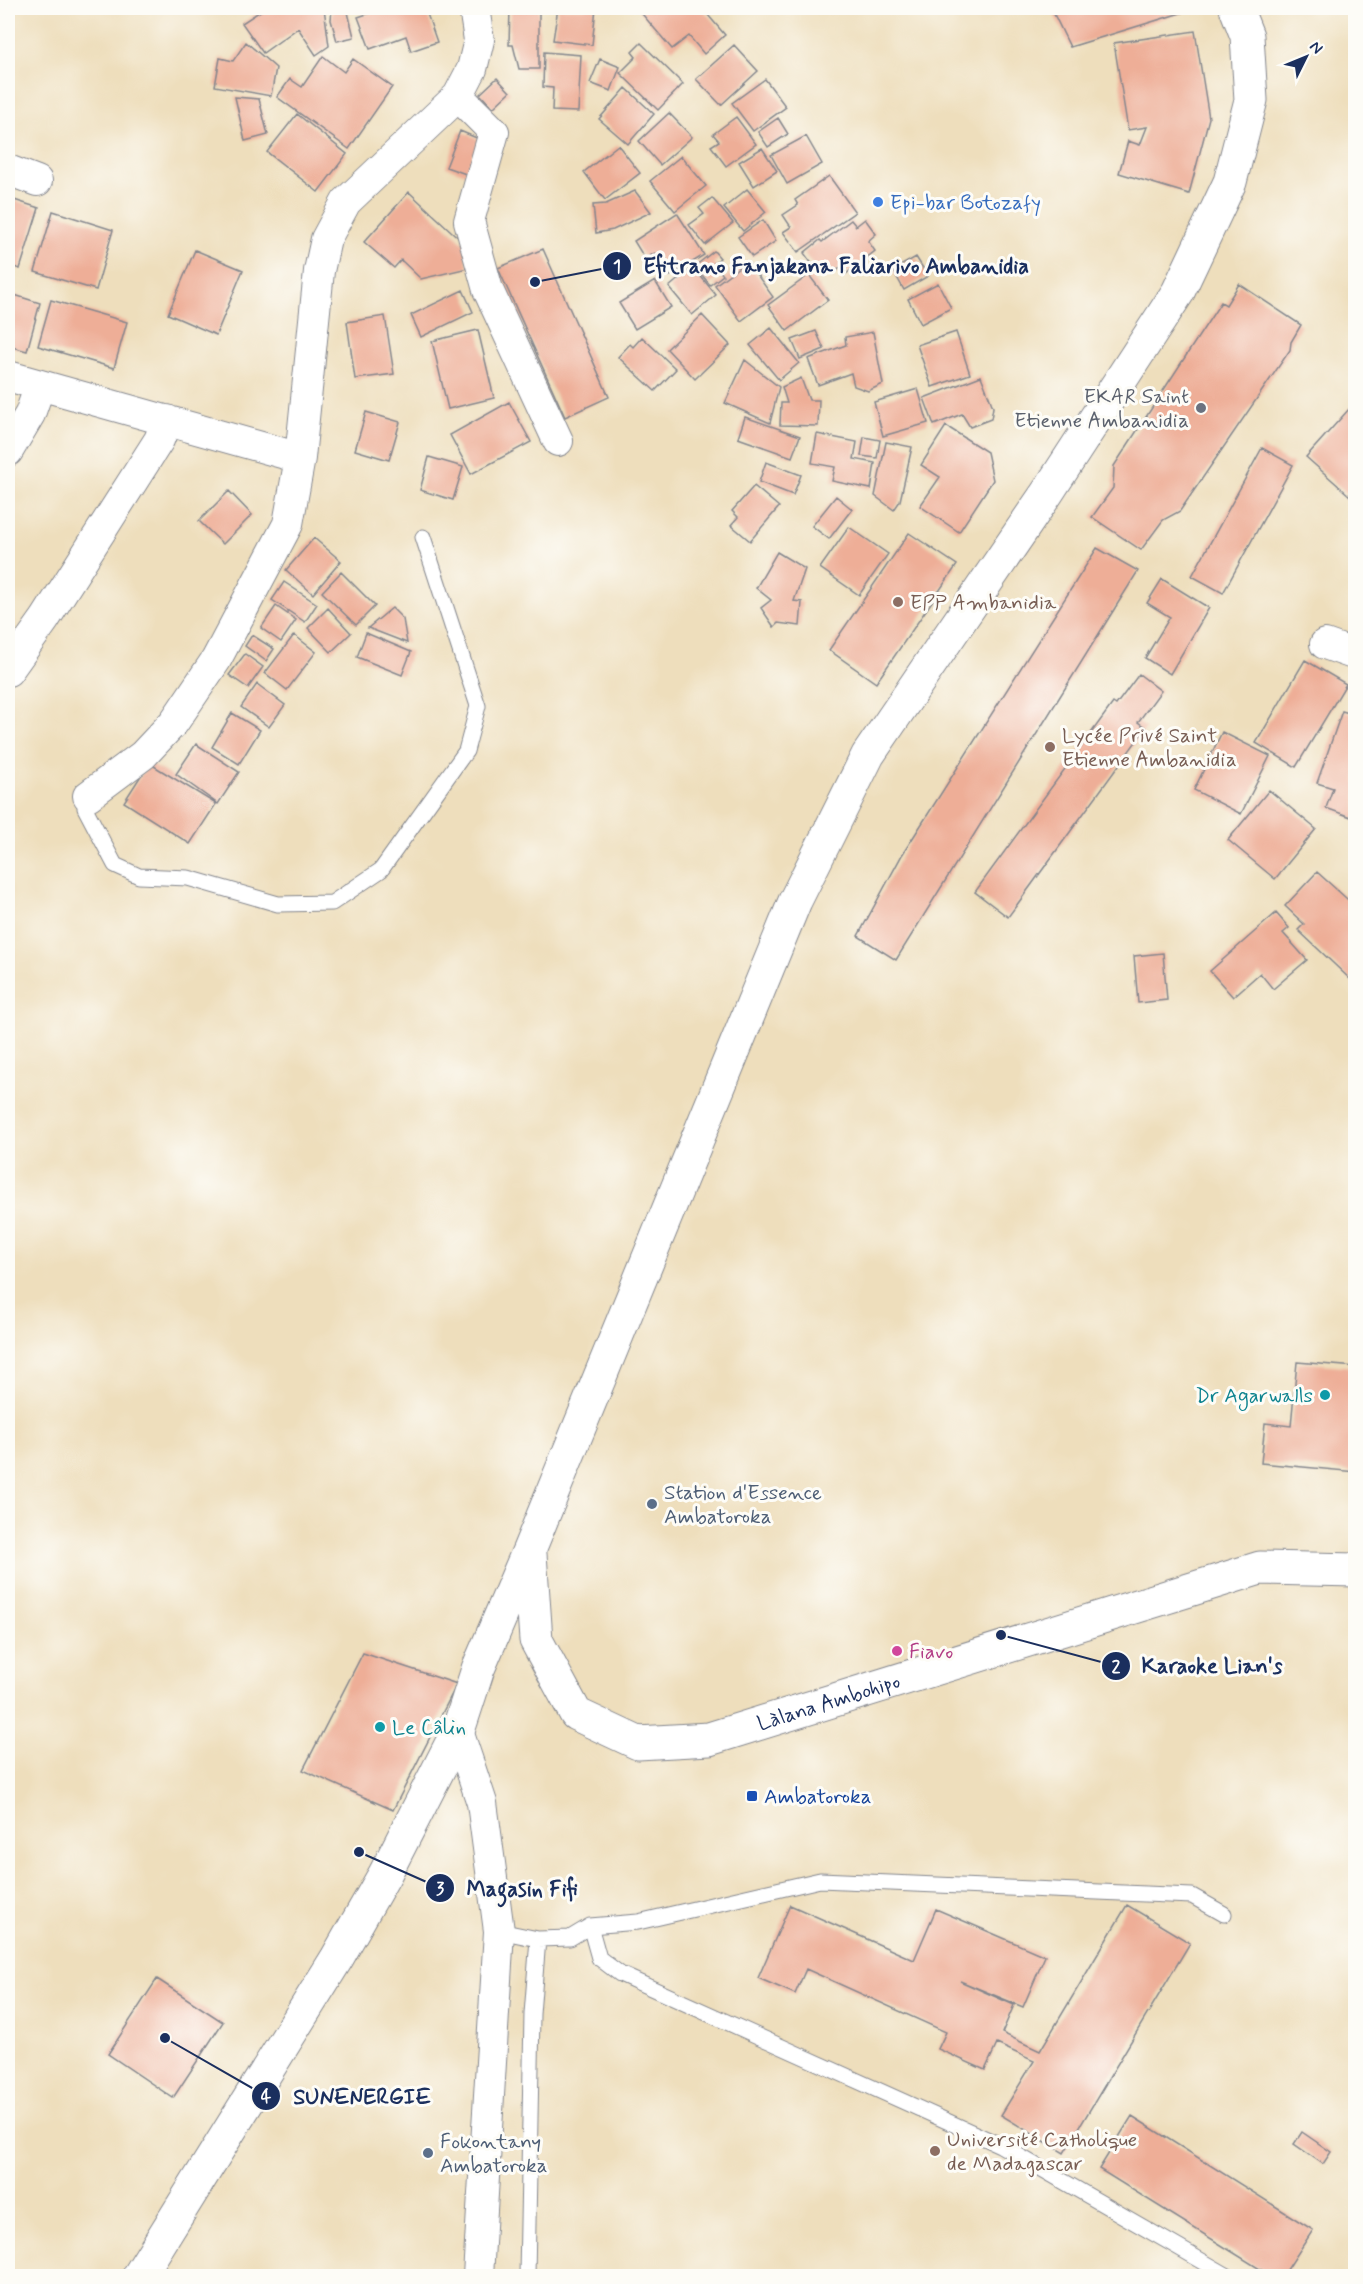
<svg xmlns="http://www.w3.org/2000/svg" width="1363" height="2284" font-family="Mynerve,sans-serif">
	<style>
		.building { fill: #eeae97 }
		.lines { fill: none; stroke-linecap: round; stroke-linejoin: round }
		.lane-casing { stroke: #84868d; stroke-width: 17 }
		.street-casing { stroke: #84868d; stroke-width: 32 }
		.secondary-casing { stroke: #84868d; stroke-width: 35 }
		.lane { stroke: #fff; stroke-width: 15 }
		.street { stroke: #fff; stroke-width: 30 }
		.secondary { stroke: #fff; stroke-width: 33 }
		.shop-dot { fill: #3f7fe0; stroke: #fdfcf7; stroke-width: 2 }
		.worship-dot { fill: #6b7280; stroke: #fdfcf7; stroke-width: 2 }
		.education-dot { fill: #8d6e63; stroke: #fdfcf7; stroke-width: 2 }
		.culture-dot { fill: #0f9aa8; stroke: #fdfcf7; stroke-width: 2 }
		.service-dot { fill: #5c6f8a; stroke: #fdfcf7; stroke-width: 2 }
		.hotel-dot { fill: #d1479c; stroke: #fdfcf7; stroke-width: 2 }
		.transit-dot { fill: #1a4fb4; stroke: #fdfcf7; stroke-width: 2 }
		.labels { text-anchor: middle; stroke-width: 6; stroke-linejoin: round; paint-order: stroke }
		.shop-label { font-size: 21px; fill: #366cbe; stroke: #fdfcf7; text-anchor: start }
		.worship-label { font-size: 21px; fill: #5b616d; stroke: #fdfcf7; text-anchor: end }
		.education-label { font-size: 21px; fill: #785e54; stroke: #fdfcf7; text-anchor: start }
		.culture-label { font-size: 21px; fill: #0d838f; stroke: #fdfcf7; text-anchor: end }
		.service-label { font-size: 21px; fill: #4e5e75; stroke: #fdfcf7; text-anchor: start }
		.hotel-label { font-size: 21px; fill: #b23c85; stroke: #fdfcf7; text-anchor: start }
		.street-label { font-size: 21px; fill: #1b2f5e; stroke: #fdfcf7 }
		.transit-label { font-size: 21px; fill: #164399; stroke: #fdfcf7; text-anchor: start }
		.leader { fill: none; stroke: #1b2f5e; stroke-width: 2 }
		.callout-dot { fill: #1b2f5e; stroke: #fdfcf7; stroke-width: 2 }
		.mark-label { font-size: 18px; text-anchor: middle; font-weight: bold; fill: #fff }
		.callout-label { font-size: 22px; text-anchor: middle; font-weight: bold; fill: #1b2f5e; stroke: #fdfcf7; stroke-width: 6; stroke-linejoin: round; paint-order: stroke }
	</style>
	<rect width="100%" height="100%" fill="#fdfcf7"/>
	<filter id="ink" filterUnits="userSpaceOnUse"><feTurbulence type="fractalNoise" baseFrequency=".0167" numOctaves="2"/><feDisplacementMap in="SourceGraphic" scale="12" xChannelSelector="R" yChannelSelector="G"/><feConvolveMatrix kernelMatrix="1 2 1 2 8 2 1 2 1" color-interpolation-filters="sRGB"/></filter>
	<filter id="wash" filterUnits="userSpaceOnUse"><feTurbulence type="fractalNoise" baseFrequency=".008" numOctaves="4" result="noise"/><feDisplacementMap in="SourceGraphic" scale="24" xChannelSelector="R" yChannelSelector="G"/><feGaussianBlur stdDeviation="1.35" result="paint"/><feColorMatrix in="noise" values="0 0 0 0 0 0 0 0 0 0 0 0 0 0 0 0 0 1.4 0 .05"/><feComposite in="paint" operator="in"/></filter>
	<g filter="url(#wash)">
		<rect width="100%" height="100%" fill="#eedebc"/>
		<g id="blocks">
			<!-- building -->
			<path class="building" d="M265 8H324L329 46 316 55 298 28 263 53 242 23Z
				M332 8H347L354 37 337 41 331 20Z
				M385 8H425L437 42 411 51 406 36 370 49 358 17Z
				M510 8H539V69H519L513 45H509Z
				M558 8H596L592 45 553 40Z
				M637 8H702L725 35 704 54 689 36 672 49Z
				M1051 8H1197L1070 47Z
				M1195 31 1209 118 1189 194 1119 173 1128 141 1140 145 1147 127 1128 130 1114 43Z
				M246 42 276 68 271 96 215 86 220 58 233 61Z
				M641 43 683 84 658 110 620 73 636 57 632 52Z
				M734 45 758 71 721 105 696 79Z
				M544 52 581 55 578 112 552 111 553 88 543 87Z
				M323 56 344 72 353 59 392 87 349 149 277 97 290 79 302 87Z
				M600 59 620 67 611 91 590 83Z
				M497 78 510 92 493 108 480 94Z
				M765 79 786 107 753 131 732 103Z
				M626 88 654 114 628 144 599 119Z
				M235 97 259 99 268 135 245 141Z
				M669 113 692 137 660 165 639 141Z
				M297 114 347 154 318 192 267 152Z
				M736 117 756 144 726 166 711 146 719 141 713 134Z
				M778 118 788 134 768 147 758 132Z
				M460 131 479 139 466 174 446 167Z
				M806 136 822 164 787 184 771 155Z
				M618 145 640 173 605 200 584 172Z
				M762 148 777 171 754 186 739 162Z
				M681 156 706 186 675 211 650 181Z
				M829 176 855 212 798 252 783 232 791 227 783 215 798 205 795 200Z
				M747 189 766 212 743 231 724 208Z
				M635 191 651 212 613 230 596 233 593 205 606 204Z
				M409 192 465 244 468 268 421 279 401 260 394 268 364 242Z
				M8 198 39 208 20 269 8 265Z
				M712 198 733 223 705 245 689 225 704 214 699 208Z
				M53 211 113 230 96 290 35 272Z
				M677 213 704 255 670 276 655 253 645 259 634 241Z
				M865 219 876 234 868 241 875 251 846 274 841 267 833 274 828 268 820 275 804 253 820 240 822 242 851 220 856 226Z
				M763 220 776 241 752 257 738 237Z
				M543 249 609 397 565 417 498 268Z
				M195 250 243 270 216 335 168 314Z
				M714 251 720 258 714 263 723 275 710 285 695 266Z
				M916 257 928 276 904 290 893 270Z
				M747 261 773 297 741 321 715 285Z
				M693 267 716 295 692 315 669 287Z
				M809 275 828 300 787 331 768 305Z
				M655 281 671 307 635 329 619 303Z
				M938 283 951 308 921 324 908 299Z
				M1239 284 1301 325 1291 342 1290 350 1180 511 1163 520 1141 550 1092 517 1113 488 1114 466 1221 302 1226 305Z
				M463 290 473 312 421 337 411 315Z
				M8 293 40 303 27 351 8 346Z
				M51 300 127 322 114 368 38 346Z
				M702 315 730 345 695 379 667 349Z
				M385 316 394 374 355 379 347 322Z
				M771 328 799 363 779 380 750 345Z
				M478 330 494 398 448 409 432 341Z
				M816 331 824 349 800 359 792 340Z
				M873 332 883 384 868 391 854 386 851 373 818 385 808 359 846 345 845 337Z
				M956 332 970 374 932 387 917 345Z
				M642 337 676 369 655 391 618 357 630 344 633 347Z
				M745 360 779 387 770 423 725 403Z
				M981 376 993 407 991 419 970 427 962 414 934 425 924 398Z
				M801 378 809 400H819L818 426 780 425 781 403H787L782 387Z
				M918 389 928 423 883 436 874 402Z
				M509 402 531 442 471 474 450 435Z
				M1350 408 1356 413V490L1350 496 1306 457Z
				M366 412 400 422 389 460 355 450Z
				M745 417 800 436 792 457 738 438Z
				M946 426 987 452 993 480 959 532 920 506 940 477 921 465Z
				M817 434 857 442 854 459 875 463 871 489 832 481 835 467 812 463Z
				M864 437 880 440 877 458 861 456Z
				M886 442 912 447 900 501 894 510 875 496Z
				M1262 448 1293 465 1223 593 1192 576Z
				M429 457 463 467 453 500 420 490Z
				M766 462 801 475 793 495 759 482Z
				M754 486 779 507 750 541 731 525 738 517 732 511Z
				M229 491 252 515 223 544 199 521Z
				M836 496 852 509 829 539 812 526Z
				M849 527 888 554 859 595 820 568Z
				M909 533 957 565 876 683 829 650Z
				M314 538 341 561 313 594 286 570Z
				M1097 548 1138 571 896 960 858 936 902 855Z
				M777 552 805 569 794 601 802 602 800 626 778 623 774 627 761 608 771 600 756 588Z
				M341 572 375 606 356 625 322 592Z
				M1162 579 1209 608 1170 674 1145 658 1170 617 1147 603Z
				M284 582 317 604 305 622 272 600Z
				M276 606 296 620 281 642 261 628Z
				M328 608 351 633 331 652 308 628Z
				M392 608 403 619 407 643 368 628Z
				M366 633 411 652 402 675 357 657Z
				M252 635 274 649 266 661 245 646Z
				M294 635 316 652 287 690 265 673Z
				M245 654 263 667 248 688 229 675Z
				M1305 660 1346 684 1296 767 1256 743Z
				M1139 674 1161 691 1138 722 1146 728 1008 917 975 892 1113 703 1116 705Z
				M257 684 285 705 269 727 241 707Z
				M1342 711 1356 715V819L1326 808 1333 788 1317 783Z
				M232 713 260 730 239 764 212 747Z
				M1222 732 1270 756 1241 814 1194 790Z
				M196 744 239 772 218 804 176 774Z
				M149 763 216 804 190 844 124 802Z
				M1269 790 1316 829 1275 879 1228 840Z
				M1317 872 1356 907V976L1351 980 1298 930 1304 924 1285 906Z
				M1276 913 1289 928 1283 933 1307 960 1273 989 1260 973 1233 997 1210 971Z
				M1163 953 1167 1000 1138 1003 1134 956Z
				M1297 1362 1356 1367V1472L1261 1463 1265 1423 1291 1426Z
				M363 1653 457 1684 393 1810 303 1770Z
				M790 1905 914 1960 936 1909 1045 1956 1023 2007 960 1981 1014 2005 1002 2033 1040 2051 1127 1905 1190 1943 1064 2153 1001 2115 1034 2061 997 2044 985 2070 938 2049 946 2032 806 1969 795 1994 758 1978Z
				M157 1979 223 2022 173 2098 108 2054Z
				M1132 2116 1313 2230 1283 2276H1271L1099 2169Z
				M1302 2132 1331 2152 1323 2164 1294 2144Z"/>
		</g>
	</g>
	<g filter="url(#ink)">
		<use href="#blocks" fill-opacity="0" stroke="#84868d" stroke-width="1.5"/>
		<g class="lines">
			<!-- lane casing -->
			<g class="lane-casing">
				<path id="lane" d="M88 796 85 808 115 865 139 876 188 878 278 904 332 903 381 870 466 751 478 706 423 537
					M590 1926 599 1958 620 1974 1000 2145 1228 2276
					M499 1931 538 1939 570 1938 590 1926 638 1922 820 1880 1192 1896 1224 1914
					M527 2276 532 2014 538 1939"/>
			</g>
			<!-- street casing -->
			<g class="street-casing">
				<path id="street" d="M458 96 494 132 469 221 488 290 558 441
					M8 170 37 181
					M8 376 300 458 288 524 216 660 174 722 143 755 88 796
					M8 451 30 414 40 385
					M300 458 319 271 326 239 346 202 458 96 472 69 479 40 474 8
					M1325 644 1356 655
					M8 671 45 619 159 440 167 420
					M458 1731 482 1803 499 1931 478 2276"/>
			</g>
			<!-- secondary casing -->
			<g class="secondary-casing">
				<g id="secondary">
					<path id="s1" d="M530 1554 536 1640 576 1714 638 1743 709 1739 1260 1568 1356 1570"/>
					<path d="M139 2276 337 1958 385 1874 458 1731 478 1669 529 1550 795 901 868 755 1047 493 1178 292 1230 182 1251 100 1247 36 1236 8"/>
				</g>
			</g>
			<!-- lane -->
			<use href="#lane" class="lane"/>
			<!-- street -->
			<use href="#street" class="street"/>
			<!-- secondary -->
			<use href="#secondary" class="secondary"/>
		</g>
	</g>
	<!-- markers -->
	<circle class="shop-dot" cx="878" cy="202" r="6"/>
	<circle class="worship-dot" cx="1201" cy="408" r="6"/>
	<g class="education-dot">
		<circle cx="898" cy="602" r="6"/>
		<circle cx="1050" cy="747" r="6"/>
		<circle cx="935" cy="2151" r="6"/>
	</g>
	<g class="culture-dot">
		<circle cx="1325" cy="1395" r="6"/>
		<circle cx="380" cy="1727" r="6"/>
	</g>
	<g class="service-dot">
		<circle cx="652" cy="1504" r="6"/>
		<circle cx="428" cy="2153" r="6"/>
	</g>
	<circle class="hotel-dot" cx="897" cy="1651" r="6"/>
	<rect class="transit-dot" x="746" y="1790" width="12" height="12" rx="3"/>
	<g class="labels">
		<!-- shop labels -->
		<g class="shop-label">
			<text x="890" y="209">Epi-bar Botozafy</text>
		</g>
		<!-- worship labels -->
		<g class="worship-label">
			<text x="1189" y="403">EKAR Saint<tspan x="1189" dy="24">Etienne Ambanidia</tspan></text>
		</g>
		<!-- education labels -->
		<g class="education-label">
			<text x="910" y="609">EPP Ambanidia</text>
			<text x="1062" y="742">Lycée Privé Saint<tspan x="1062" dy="24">Etienne Ambanidia</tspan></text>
			<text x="947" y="2146">Université Catholique<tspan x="947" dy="24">de Madagascar</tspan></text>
		</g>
		<!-- culture labels -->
		<g class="culture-label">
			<text x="1313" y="1402">Dr Agarwalls</text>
			<text x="392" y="1734" text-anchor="start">Le Câlin</text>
		</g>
		<!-- service labels -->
		<g class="service-label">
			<text x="664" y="1499">Station d'Essence<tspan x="664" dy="24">Ambatoroka</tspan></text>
			<text x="440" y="2148">Fokontany<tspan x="440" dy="24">Ambatoroka</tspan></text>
		</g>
		<!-- hotel labels -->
		<g class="hotel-label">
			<text x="909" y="1658">Fiavo</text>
		</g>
		<!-- street labels -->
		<g class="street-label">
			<text dy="7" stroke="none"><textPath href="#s1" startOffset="435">Làlana Ambohipo</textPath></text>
		</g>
		<!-- transit labels -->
		<g class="transit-label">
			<text x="764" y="1803">Ambatoroka</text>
		</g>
	</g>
	<!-- callouts -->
	<path class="leader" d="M535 282L617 266M1001 1635L1116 1666M359 1852L440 1888M165 2038L266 2096"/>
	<g class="callout-dot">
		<circle cx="535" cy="282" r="6"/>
		<circle cx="1001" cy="1635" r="6"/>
		<circle cx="359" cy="1852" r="6"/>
		<circle cx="165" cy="2038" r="6"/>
		<circle cx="617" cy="266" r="15"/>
		<circle cx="1116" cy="1666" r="15"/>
		<circle cx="440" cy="1888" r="15"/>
		<circle cx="266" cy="2096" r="15"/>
	</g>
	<g class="mark-label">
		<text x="617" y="272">1</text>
		<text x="1116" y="1672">2</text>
		<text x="440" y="1894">3</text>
		<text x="266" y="2102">4</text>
	</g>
	<g class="callout-label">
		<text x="836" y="273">Efitrano Fanjakana Faliarivo Ambanidia</text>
		<text x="1212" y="1673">Karaoke Lian's</text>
		<text x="522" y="1896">Magasin Fifi</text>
		<text x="362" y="2104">SUNENERGIE</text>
	</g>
	<!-- margin -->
	<rect width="1363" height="2284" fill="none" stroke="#fdfcf7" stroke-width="30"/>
	<!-- north arrow -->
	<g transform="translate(1306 57) rotate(47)" stroke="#fdfcf7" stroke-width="4.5" paint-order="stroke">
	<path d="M0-4.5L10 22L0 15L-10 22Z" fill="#1b2f5e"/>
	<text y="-9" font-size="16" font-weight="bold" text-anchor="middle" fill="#1b2f5e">N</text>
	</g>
</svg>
